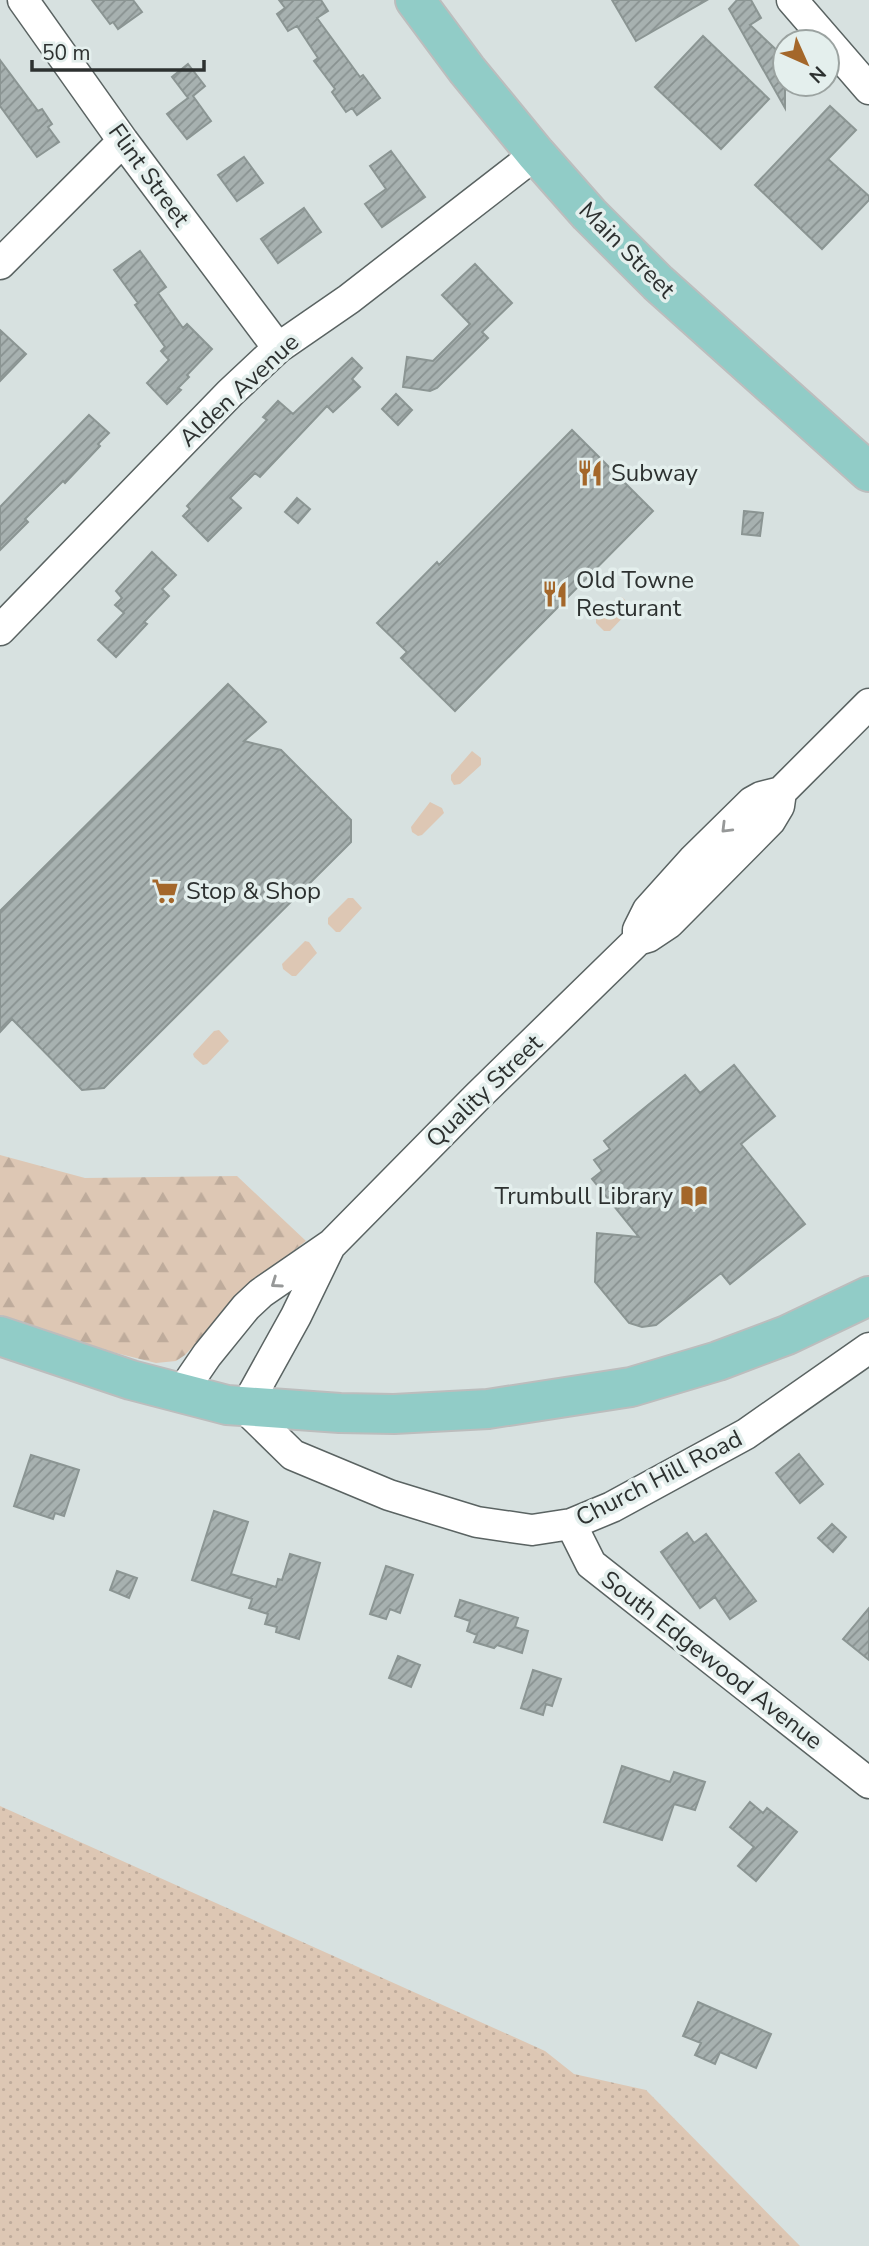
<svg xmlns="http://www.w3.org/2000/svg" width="869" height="2246" font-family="'Nunito Sans',sans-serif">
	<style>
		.grass { fill: url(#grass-dots) }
		.forest { fill: url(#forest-firs) }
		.garden { fill: #ddc7b4 }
		.building { fill: url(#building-hatch); stroke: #8b9593; stroke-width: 2 }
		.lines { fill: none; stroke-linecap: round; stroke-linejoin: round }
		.minor-casing { stroke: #5a6362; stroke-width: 33 }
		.major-casing { stroke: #bcbdbd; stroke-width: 42 }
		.minor { stroke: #fff; stroke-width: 30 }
		.major { stroke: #91ccc7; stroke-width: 38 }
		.oneway { stroke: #969898 }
		.labels { text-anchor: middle; stroke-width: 7; stroke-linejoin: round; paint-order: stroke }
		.street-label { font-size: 24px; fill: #2d3130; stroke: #e4efed }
		.poi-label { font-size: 24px; fill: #2d3130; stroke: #e4efed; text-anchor: start }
	</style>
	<defs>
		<pattern id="grass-dots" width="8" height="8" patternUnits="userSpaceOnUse" patternTransform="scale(1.75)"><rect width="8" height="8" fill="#ddc7b4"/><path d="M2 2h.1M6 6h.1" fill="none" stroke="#beab9b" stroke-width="1.8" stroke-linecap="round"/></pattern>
		<pattern id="forest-firs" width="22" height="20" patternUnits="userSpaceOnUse" patternTransform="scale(1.75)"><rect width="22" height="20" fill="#ddc7b4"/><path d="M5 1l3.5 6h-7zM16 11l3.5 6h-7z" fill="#beab9b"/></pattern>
		<pattern id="building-hatch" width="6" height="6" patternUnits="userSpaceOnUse" patternTransform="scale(1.75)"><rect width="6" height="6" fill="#a7b1b0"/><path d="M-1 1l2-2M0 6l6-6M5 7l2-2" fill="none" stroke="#889190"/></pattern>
	</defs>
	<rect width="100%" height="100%" fill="#d7e1e0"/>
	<!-- grass -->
	<path class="grass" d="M0 1806 545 2051 574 2074 646 2090 800 2246H0Z"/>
	<!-- forest -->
	<path class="forest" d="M0 1155 85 1178 237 1176 306 1241 257 1279 185 1355 176 1361 156 1363 112 1352 0 1315Z"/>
	<!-- garden -->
	<path class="garden" d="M618 597H622L630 605V610L610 631H604L596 623V619Z
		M472 751 481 758V765L460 784 454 785 451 780V775Z
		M430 802 442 808 444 813 422 835 418 836 412 832 411 827Z
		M348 898H353L362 908 340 932H336L328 924V918Z
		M305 941 309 942 317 953 296 976H292L283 969 282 964Z
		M219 1030 229 1041 207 1064 203 1065 194 1057 193 1054 214 1031Z"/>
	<!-- building -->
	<path class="building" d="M92 0H133L142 12 118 29 113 22 110 24Z
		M279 0H321L328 11 317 18 360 77 363 75 380 98 357 115 352 108 346 112 332 92 335 89 314 61 318 58 297 26 288 31 277 14 285 8Z
		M612 0H707L636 41Z
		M737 0H751L761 18 750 25 785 58V108L729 9Z
		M703 36 769 99 721 149 655 87Z
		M0 60 38 111 42 109 52 124 48 127 59 142 37 157 0 106Z
		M188 64 205 86 193 96 211 121 187 139 167 114 188 98 172 77Z
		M830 106 856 130 828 159 869 196V200L822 249 755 185Z
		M391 151 425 197 382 227 365 204 386 189 370 166Z
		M244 157 263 183 237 201 218 175Z
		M304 208 321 232 278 263 261 239Z
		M140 251 166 287 158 293 183 328 187 324 212 349 187 375 189 377 178 388 181 390 167 404 147 383 169 360 161 351 165 347 135 305 138 303 114 270Z
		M475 264 512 303 482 332 488 338 437 388 430 391 403 387 407 357 433 361 470 324 442 295Z
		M0 330 26 354 0 381Z
		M352 358 362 368 352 379 360 387 333 412 327 406 260 477 255 473 230 498 241 508 208 541 183 516 190 509 187 506 267 420 263 417 278 401 293 414Z
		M396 394 412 410 398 425 382 409Z
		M89 415 109 433 98 444 100 446 65 483 63 481 25 519 28 522 0 550V507Z
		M572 430 653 511 455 711 401 658 407 652 377 623 437 562 439 565Z
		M297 498 310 509 298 523 285 512Z
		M744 511 763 513 760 536 742 534Z
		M152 552 176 575 162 589 169 596 144 622 147 624 116 657 98 640 124 613 115 605 122 598 116 591Z
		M228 684 266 722 244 741 281 750 351 820V842L104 1088 82 1090 12 1019 0 1032V911Z
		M734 1065 775 1116 741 1144 805 1224 730 1284 721 1273 656 1325 642 1327 629 1323 595 1282 597 1233 639 1237 592 1179 602 1171 594 1160 610 1149 604 1141 685 1075 700 1093Z
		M799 1454 823 1484 800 1503 776 1473Z
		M31 1455 79 1470 64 1516 55 1513 53 1519 14 1506Z
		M214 1511 248 1522 231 1574 276 1587 278 1579 282 1580 290 1554 320 1563 299 1639 276 1632 277 1627 265 1624 268 1614 249 1608 252 1599 192 1580Z
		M832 1524 846 1537 833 1552 818 1538Z
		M687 1533 694 1543 706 1534 756 1601 730 1619 715 1597 700 1608 661 1552Z
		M386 1566 413 1575 400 1613 390 1609 386 1619 370 1614Z
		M117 1571 137 1578 129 1598 110 1590Z
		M460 1600 518 1618 515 1627 528 1631 522 1653 497 1645 494 1648 474 1642 477 1635 467 1631 470 1621 455 1616Z
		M869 1608V1660L843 1639Z
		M398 1656 420 1665 411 1687 389 1678Z
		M533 1670 561 1679 552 1706 546 1704 543 1715 521 1708Z
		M622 1766 670 1782 674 1772 705 1782 695 1810 674 1804 662 1840 604 1822Z
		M750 1802 763 1813 767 1808 797 1832 756 1881 738 1866 754 1847 730 1827Z
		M698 2002 771 2034 756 2068 720 2052 715 2064 695 2055 701 2043 683 2036Z"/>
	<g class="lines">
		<!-- minor casing -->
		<g class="minor-casing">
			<path id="minor" d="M23 0 123 141 278 348
				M792 0 869 89
				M0 264 123 141
				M0 630 230 393 278 348 349 299 536 154
				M638 940V930L648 910 693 860 752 802 761 797 781 792
				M330 1246 296 1316 245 1408 293 1455 389 1495 477 1522 532 1530 571 1524 612 1507 746 1434 869 1348
				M181 1393 207 1355 246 1307 261 1293 332 1244 477 1097 638 940 648 937 669 923 770 821 779 806 781 792 869 704
				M571 1524 591 1564 869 1783"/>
		</g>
		<!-- major casing -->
		<g class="major-casing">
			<path id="major" d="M415 0 467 70 536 154 589 214 658 283 869 472
				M0 1336 131 1380 227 1405 340 1413 394 1414 488 1409 631 1387 718 1361 787 1335 869 1296"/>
		</g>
		<!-- minor -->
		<use href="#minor" class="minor"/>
		<!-- major -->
		<use href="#major" class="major"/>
	</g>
	<!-- one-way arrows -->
	<defs><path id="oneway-chevron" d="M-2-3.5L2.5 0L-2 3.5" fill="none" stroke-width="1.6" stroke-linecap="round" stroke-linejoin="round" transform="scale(1.75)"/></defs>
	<g class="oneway">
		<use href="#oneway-chevron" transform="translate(726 828) rotate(135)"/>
		<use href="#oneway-chevron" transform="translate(276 1283) rotate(145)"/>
	</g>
	<!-- icons -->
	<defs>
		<g id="restaurant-bare" transform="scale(2.1)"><path d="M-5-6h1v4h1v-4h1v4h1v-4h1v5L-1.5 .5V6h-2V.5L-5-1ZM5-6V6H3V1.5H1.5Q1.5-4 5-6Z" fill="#a4672a" stroke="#e4efed" stroke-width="2.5" paint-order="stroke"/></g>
		<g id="supermarket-bare" transform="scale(2.1)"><path d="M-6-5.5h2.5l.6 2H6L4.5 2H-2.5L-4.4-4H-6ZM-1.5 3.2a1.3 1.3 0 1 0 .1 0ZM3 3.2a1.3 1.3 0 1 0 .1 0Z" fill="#a4672a" stroke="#e4efed" stroke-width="2.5" paint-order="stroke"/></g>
		<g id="library-bare" transform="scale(2.1)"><path d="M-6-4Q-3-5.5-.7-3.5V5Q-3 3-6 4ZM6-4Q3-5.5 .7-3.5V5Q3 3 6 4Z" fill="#a4672a" stroke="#e4efed" stroke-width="2.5" paint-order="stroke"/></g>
	</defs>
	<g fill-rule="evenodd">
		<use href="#restaurant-bare" x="590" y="473"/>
		<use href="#restaurant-bare" x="555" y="594"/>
		<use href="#supermarket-bare" x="165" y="891"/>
		<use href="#library-bare" x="694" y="1196"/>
	</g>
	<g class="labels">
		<!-- street labels -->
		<g class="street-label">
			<text transform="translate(149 175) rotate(54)" y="8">Flint Street</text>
			<text transform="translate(627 250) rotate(45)" y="8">Main Street</text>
			<text transform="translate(239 390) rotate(-43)" y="8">Alden Avenue</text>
			<text transform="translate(484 1091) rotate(-44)" y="8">Quality Street</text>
			<text transform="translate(659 1478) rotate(-27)" y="8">Church Hill Road</text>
			<text transform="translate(712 1660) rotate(38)" y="8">South Edgewood Avenue</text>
		</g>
		<!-- poi labels -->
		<g class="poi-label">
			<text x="611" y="481">Subway</text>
			<text x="576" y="588">Old Towne<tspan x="576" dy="28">Resturant</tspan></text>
			<text x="186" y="899">Stop &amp; Shop</text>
			<text x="673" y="1204" text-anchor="end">Trumbull Library</text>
		</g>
	</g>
	<!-- north arrow -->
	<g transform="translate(806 63) rotate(135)"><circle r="33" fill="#e4efed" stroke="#9ba3a1" stroke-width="2"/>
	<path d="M0-5L12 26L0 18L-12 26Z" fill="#a4672a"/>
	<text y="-10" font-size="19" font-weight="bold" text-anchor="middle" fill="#2d3130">N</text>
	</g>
	<!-- scale -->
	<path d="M32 60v10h172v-10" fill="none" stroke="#2d3130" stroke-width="3.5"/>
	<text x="42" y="60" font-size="21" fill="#2d3130" stroke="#e4efed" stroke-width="5" paint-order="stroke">50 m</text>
</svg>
